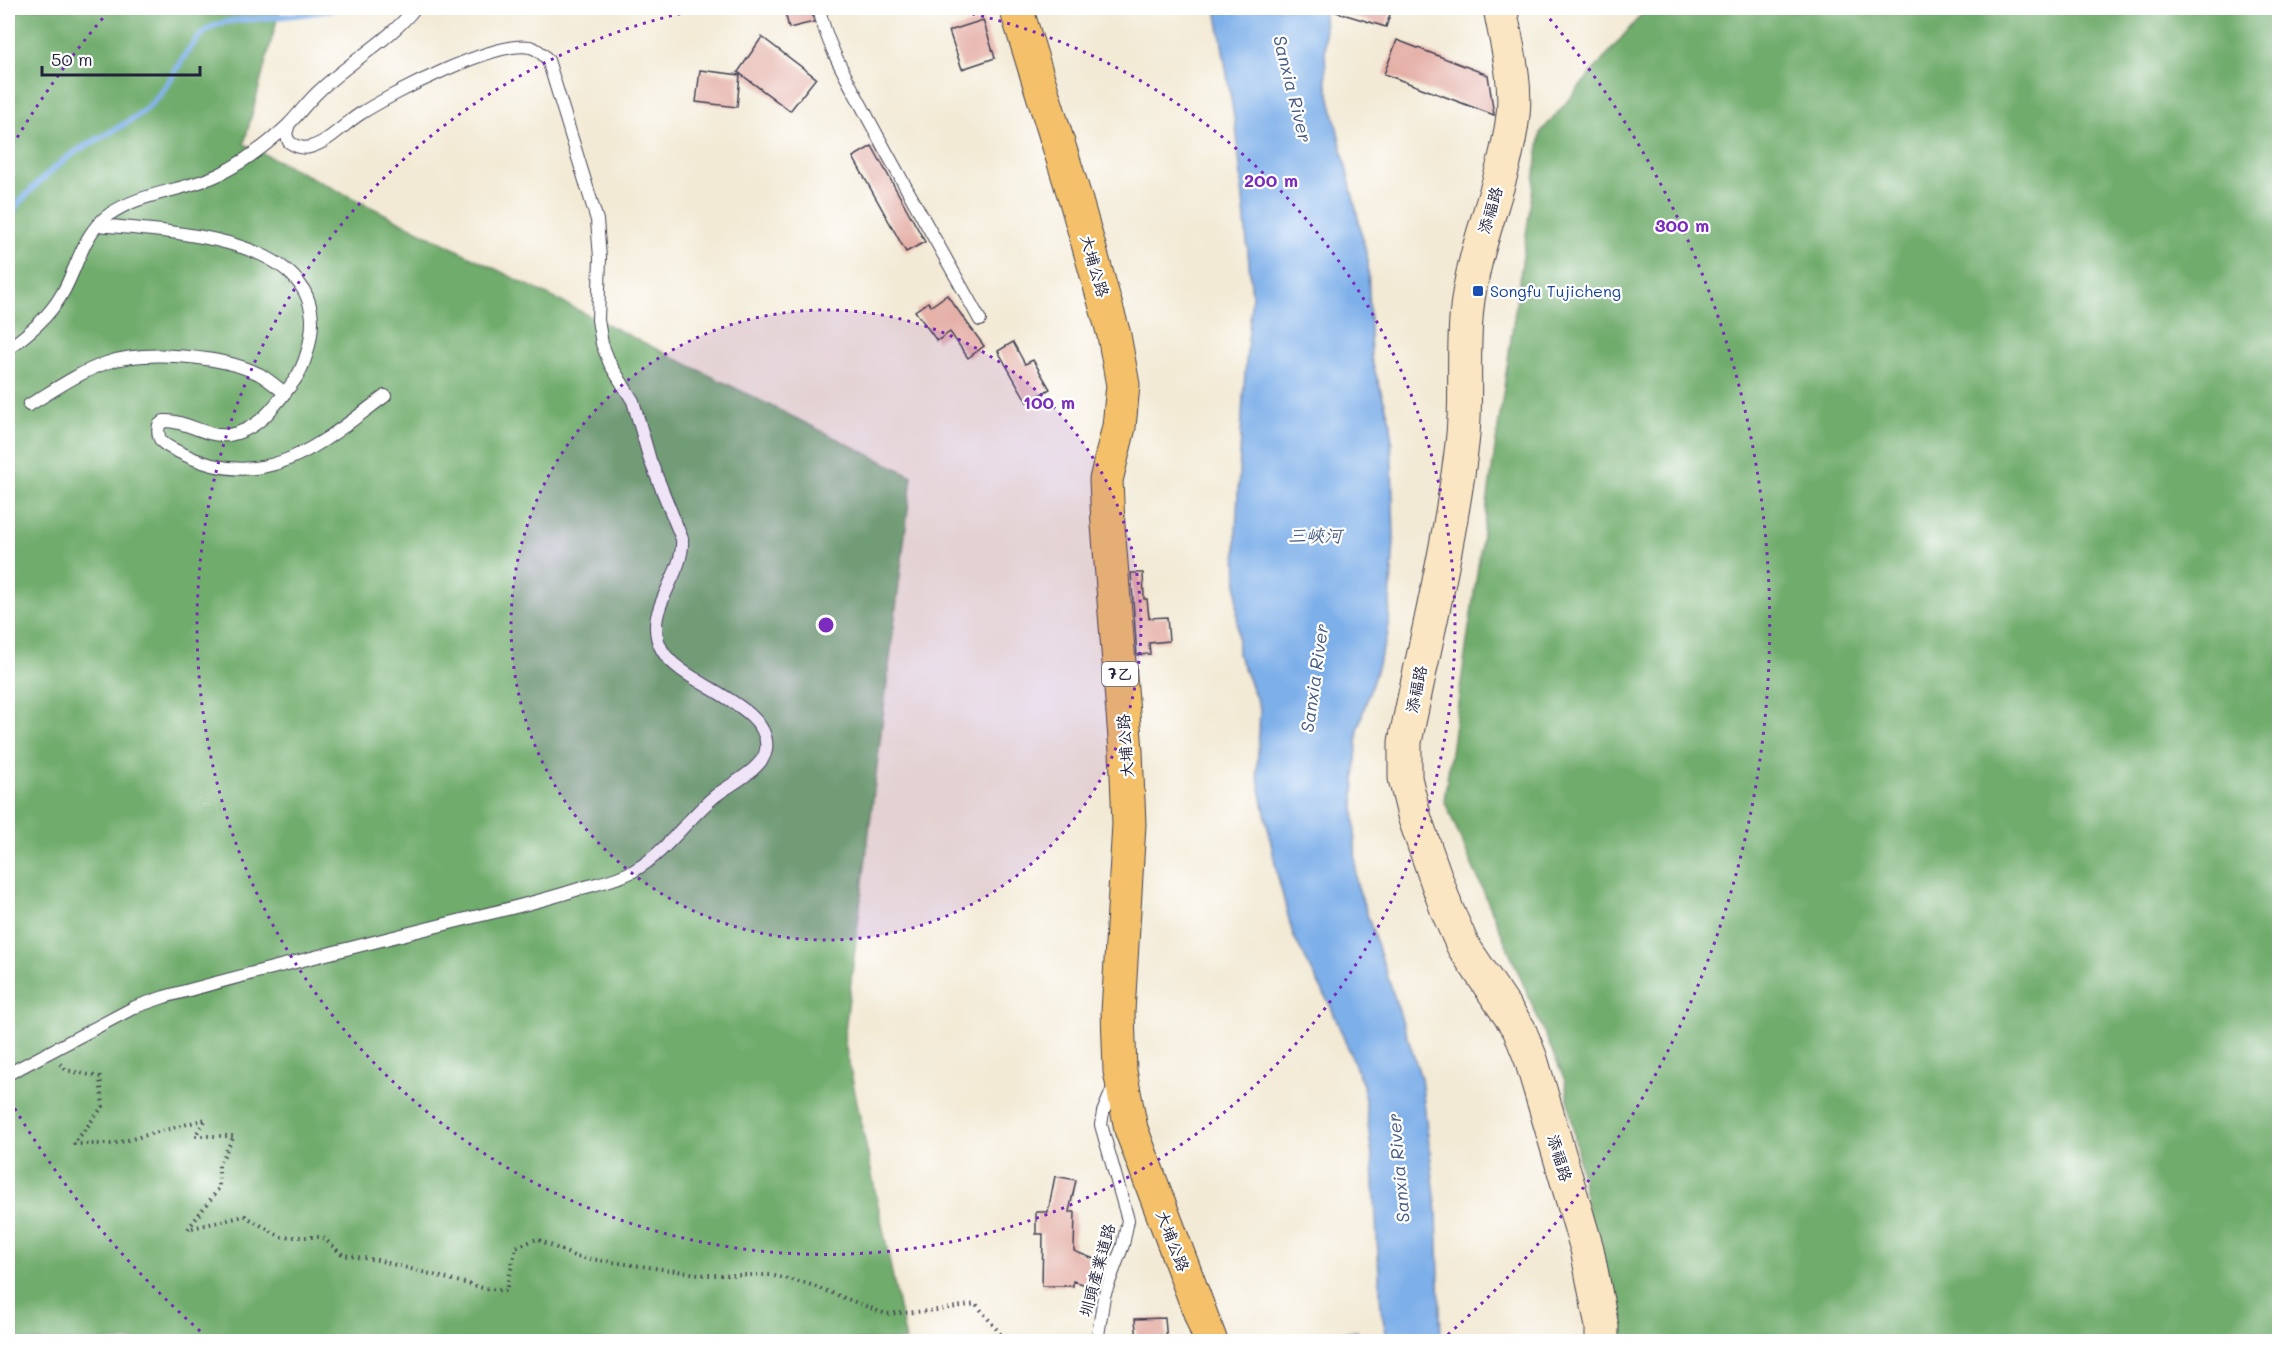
<svg xmlns="http://www.w3.org/2000/svg" width="2287" height="1349" font-family="Mali,'LXGW WenKai TC',sans-serif">
	<style>
		.forest { fill: #70ac6c; stroke: #496754; stroke-width: 1.5 }
		.water { fill: #7dafe9; stroke: #506892; stroke-width: 1.5 }
		.lines { fill: none; stroke-linecap: round; stroke-linejoin: round }
		.stream { stroke: #7dafe9; stroke-width: 6 }
		.building { fill: #e5b0a7 }
		.lane-casing { stroke: #414052; stroke-width: 14 }
		.secondary-casing { stroke: #414052; stroke-width: 35 }
		.primary-casing { stroke: #414052; stroke-width: 35 }
		.path { stroke: #414052; stroke-width: 4; stroke-dasharray: 1.5 4.5; stroke-linecap: butt }
		.lane { stroke: #fff; stroke-width: 12 }
		.secondary { stroke: #fbe6c3; stroke-width: 33 }
		.primary { stroke: #f4c16a; stroke-width: 33 }
		.ring { fill: none; stroke: #7b2cbf; stroke-width: 3; stroke-dasharray: 3 6 }
		.transit-dot { fill: #1a4fb4; stroke: #fff; stroke-width: 2 }
		.labels { text-anchor: middle; stroke-width: 4.5; stroke-linejoin: round; paint-order: stroke }
		.shield { fill: #fff; stroke: #646476; stroke-width: 1.5 }
		.shield-label { font-size: 15px; font-weight: bold; fill: #22223b }
		.street-label { font-size: 16px; fill: #22223b; stroke: #fff }
		.transit-label { font-size: 16px; fill: #164399; stroke: #fff; text-anchor: start }
		.water-label { font-size: 18px; font-style: italic; fill: #465a81; stroke: #fff }
		.centre { fill: #7b2cbf; stroke: #fff; stroke-width: 3 }
		.ring-label { font-size: 18px; text-anchor: middle; font-weight: bold; fill: #7b2cbf; stroke: #fff; stroke-width: 4.5; stroke-linejoin: round; paint-order: stroke }
	</style>
	<rect width="100%" height="100%" fill="#fff"/>
	<filter id="ink" filterUnits="userSpaceOnUse"><feTurbulence type="fractalNoise" baseFrequency=".0167" numOctaves="2"/><feDisplacementMap in="SourceGraphic" scale="12" xChannelSelector="R" yChannelSelector="G"/><feConvolveMatrix kernelMatrix="1 2 1 2 8 2 1 2 1" color-interpolation-filters="sRGB"/></filter>
	<filter id="wash" filterUnits="userSpaceOnUse"><feTurbulence type="fractalNoise" baseFrequency=".008" numOctaves="4" result="noise"/><feDisplacementMap in="SourceGraphic" scale="24" xChannelSelector="R" yChannelSelector="G"/><feGaussianBlur stdDeviation="1.35" result="paint"/><feColorMatrix in="noise" values="0 0 0 0 0 0 0 0 0 0 0 0 0 0 0 0 0 1.4 0 .05"/><feComposite in="paint" operator="in"/></filter>
	<g filter="url(#wash)">
		<rect width="100%" height="100%" fill="#f3ead5"/>
		<!-- forest -->
		<path class="forest" d="M8 8H280L244 144 912 476 844 1039 906 1341H8Z
			M1647 8H2279V1341H1610L1565 1081 1444 800 1541 132Z"/>
		<!-- water -->
		<path class="water" d="M1216 8H1324L1326 81 1368 261 1371 358 1391 424 1394 540 1388 633 1358 728 1354 796 1356 881 1421 1078 1437 1212 1441 1341H1388L1381 1310 1373 1164 1363 1085 1331 1007 1293 935 1277 873 1257 773 1260 708 1238 654 1236 531 1243 397 1252 295 1237 135Z
			M1357 1331 1361 1341H1336L1337 1334Z"/>
		<g class="lines">
			<!-- stream -->
			<path class="stream" d="M8 215C27 194 47 172 71 155 98 136 131 126 155 100 174 80 187 42 210 28 223 20 241 20 255 19 282 16 310 15 337 8"/>
		</g>
		<g id="blocks">
			<!-- building -->
			<path class="building" d="M784 8H811L814 22 789 28Z
				M1337 8H1392L1386 27 1336 12Z
				M983 20 995 58 962 69 949 31Z
				M762 37 816 78 790 111 738 72Z
				M1397 40 1488 75 1494 115 1384 74Z
				M700 70 740 75 737 107 696 102Z
				M872 146 925 242 906 252 853 157Z
				M947 295 984 346 968 358 950 332 937 341 915 311 928 302 931 306Z
				M1013 342 1025 364 1033 360 1050 389 1027 402 998 351Z
				M1131 573H1143L1144 599H1147L1149 618 1167 617 1169 641 1149 643 1150 654 1137 655Z
				M1055 1176 1076 1180 1069 1212H1075L1074 1251 1099 1261 1090 1286 1073 1281V1286H1042L1043 1234H1036V1212H1048Z
				M1165 1318 1167 1341H1137L1135 1319Z"/>
		</g>
	</g>
	<g filter="url(#ink)">
		<use href="#blocks" fill-opacity="0" stroke="#414052" stroke-width="1.5"/>
		<g class="lines">
			<!-- lane casing -->
			<g class="lane-casing">
				<path id="lane" d="M819 8C827 48 850 83 869 120 905 187 943 253 980 320
					M99 225C162 232 310 234 312 321 312 340 305 366 294 381 276 404 260 430 229 435 206 438 187 420 164 421L159 425C155 443 167 446 181 453 265 496 321 443 385 396
					M8 349C29 333 48 318 62 294 77 269 82 235 107 216 141 191 185 192 222 173 245 161 269 143 288 125 299 114 308 101 319 91 350 61 388 42 415 8
					M29 405C54 390 78 373 106 363 144 349 223 356 259 374 268 379 277 387 285 393
					M8 1074 135 1007 164 997C268 968 373 942 478 916 513 908 548 899 582 888 600 883 619 879 635 870 665 853 688 818 715 796 729 785 763 769 766 750 773 704 681 685 662 650 640 611 685 577 682 539L650 460 633 401 610 364 602 344 598 320 600 258 597 220 548 60C543 54 538 49 530 47 496 40 391 94 360 114 344 124 329 142 310 147 303 149 295 146 289 142L286 134 289 124
					M1097 1342 1104 1296 1123 1245 1128 1220 1101 1125 1103 1112 1114 1086"/>
			</g>
			<!-- secondary casing -->
			<g class="secondary-casing">
				<path id="secondary" d="M1500 8C1506 42 1517 80 1513 115 1506 178 1477 236 1468 300 1461 347 1468 397 1462 444 1450 545 1425 643 1405 742V778L1415 819 1447 910 1463 946 1519 1029 1531 1059 1587 1249 1602 1327V1342"/>
			</g>
			<!-- primary casing -->
			<g class="primary-casing">
				<path id="primary" d="M1016 8 1076 201 1114 335 1123 385 1119 427 1106 480 1108 525 1126 751 1129 824 1118 1012 1120 1071 1131 1129 1211 1342"/>
			</g>
			<!-- path -->
			<path class="path" d="M60 1064 66 1070 100 1077 103 1106 74 1144H113L206 1119 195 1136H234L219 1165V1188L188 1229 245 1216 281 1237H322L343 1255 377 1260 483 1288 506 1291 516 1247 537 1239 576 1257 705 1275H770L806 1283 886 1314 930 1311 976 1304 1007 1342"/>
			<!-- lane -->
			<use href="#lane" class="lane"/>
			<!-- secondary -->
			<use href="#secondary" class="secondary"/>
			<!-- primary -->
			<use href="#primary" class="primary"/>
		</g>
	</g>
	<!-- distance rings -->
	<circle cx="826" cy="625" r="315" fill="#7b2cbf" fill-opacity=".12"/>
	<g class="ring">
		<circle cx="826" cy="625" r="315"/>
		<path d="M946 8A629 629 0 1 1 706 8"/>
		<path d="M207 1337A944 944 0 0 1 8 1097M8 153A944 944 0 0 1 108 12M1544 12A944 944 0 0 1 1445 1337"/>
	</g>
	<!-- markers -->
	<rect class="transit-dot" x="1472" y="285" width="12" height="12" rx="3"/>
	<g class="labels">
		<!-- shield labels -->
		<rect class="shield" x="1102" y="662" width="36" height="24" rx="4.5"/>
		<g class="shield-label">
			<text x="1120" y="679">7乙</text>
		</g>
		<!-- street labels -->
		<g class="street-label">
			<text transform="translate(1490 210) rotate(-73)" y="6">添福路</text>
			<text transform="translate(1095 266) rotate(74)" y="6">大埔公路</text>
			<text transform="translate(1416 689) rotate(-78)" y="6">添福路</text>
			<text transform="translate(1125 746) rotate(-94)" y="6">大埔公路</text>
			<text transform="translate(1560 1158) rotate(73)" y="6">添福路</text>
			<text transform="translate(1173 1241) rotate(69)" y="6">大埔公路</text>
			<text transform="translate(1097 1270) rotate(-75)" y="6">圳頭產業道路</text>
		</g>
		<!-- transit labels -->
		<g class="transit-label">
			<text x="1490" y="297">Songfu Tujicheng</text>
		</g>
		<!-- water labels -->
		<g class="water-label">
			<text transform="translate(1292 89) rotate(76)" y="6">Sanxia River</text>
			<text x="1315" y="542">三峽河</text>
			<text transform="translate(1315 678) rotate(-82)" y="6">Sanxia River</text>
			<text transform="translate(1399 1168) rotate(-95)" y="6">Sanxia River</text>
		</g>
	</g>
	<circle cx="826" cy="625" r="9" class="centre"/>
	<g class="ring-label">
		<text x="1271" y="187">200 m</text>
		<text x="1682" y="232">300 m</text>
		<text x="1049" y="409">100 m</text>
	</g>
	<!-- margin -->
	<rect width="2287" height="1349" fill="none" stroke="#fff" stroke-width="30"/>
	<!-- scale -->
	<path d="M42 66v9h158v-9" fill="none" stroke="#22223b" stroke-width="3"/>
	<text x="51" y="66" font-size="18" fill="#22223b" stroke="#ffffff" stroke-width="4.5" paint-order="stroke">50 m</text>
</svg>
